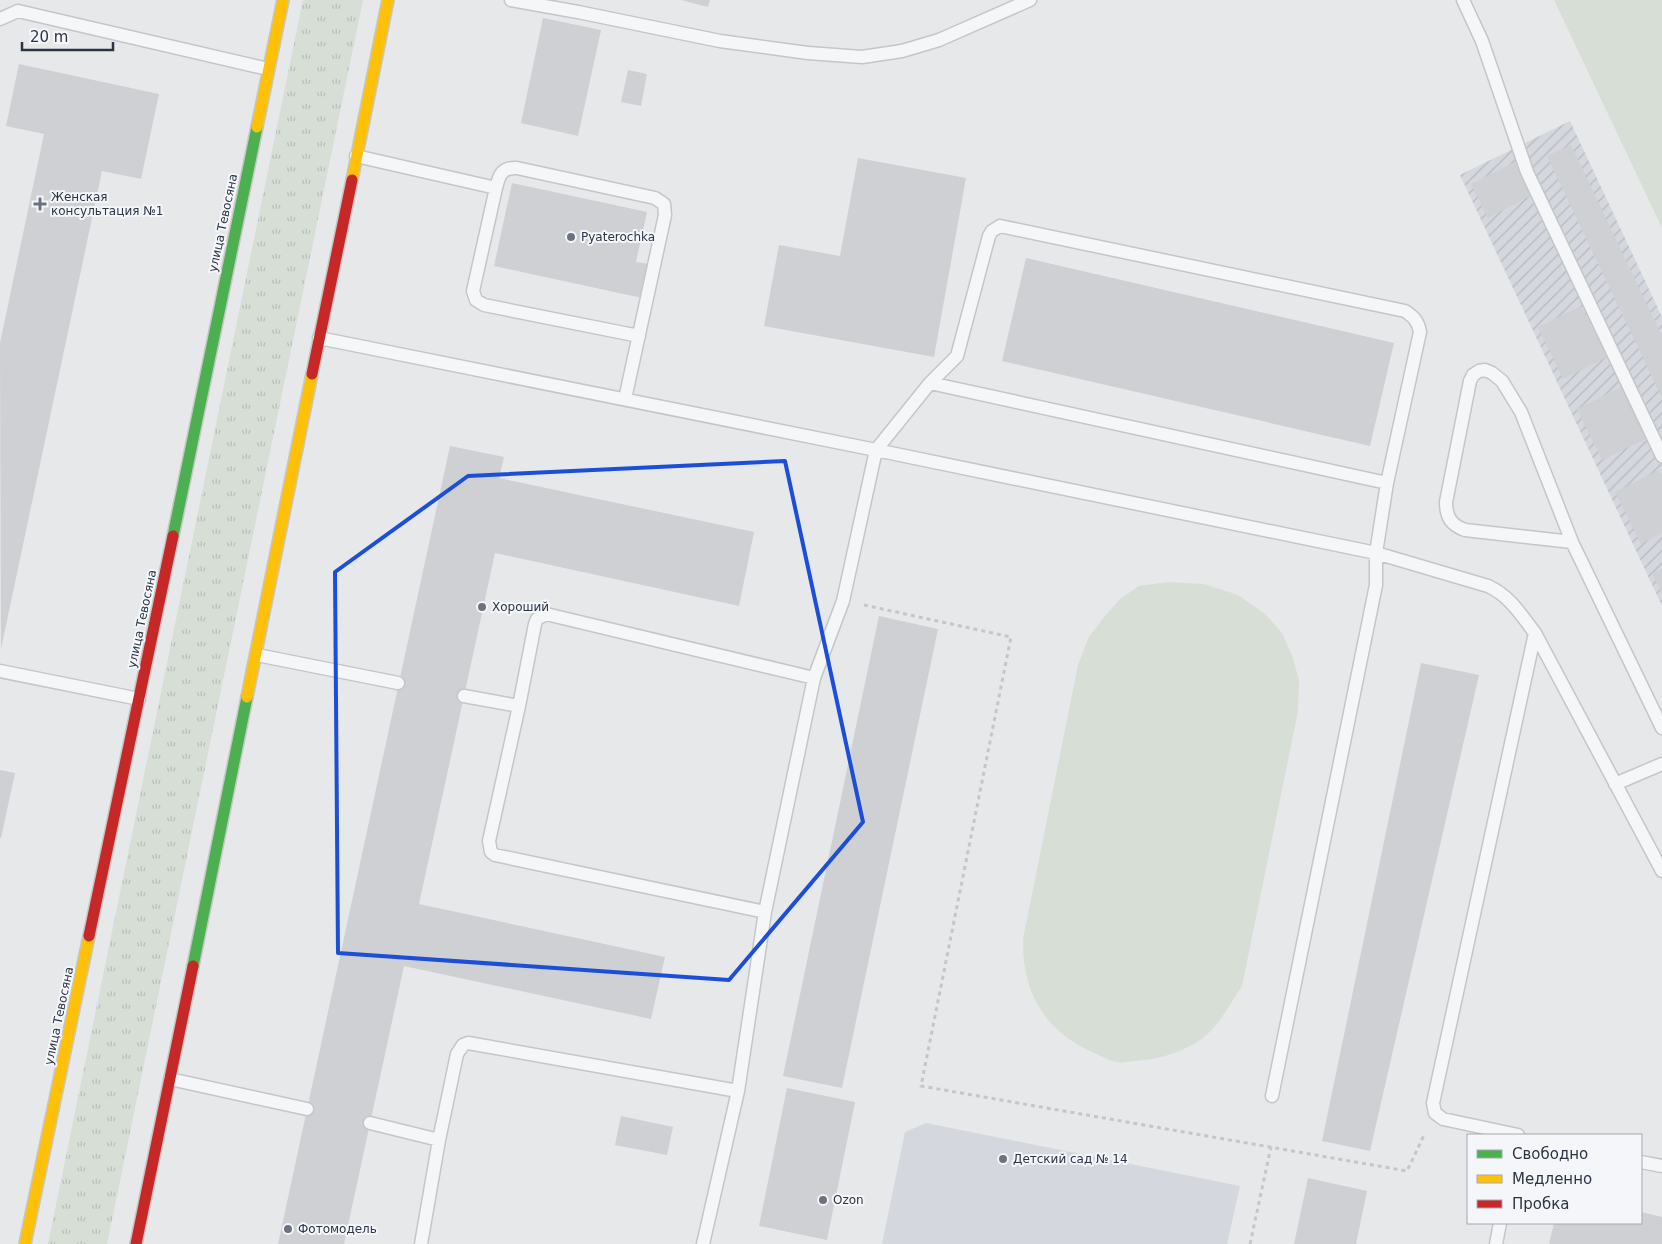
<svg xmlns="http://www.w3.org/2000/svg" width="1662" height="1244" font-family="'DejaVu Sans',sans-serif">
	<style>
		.built { fill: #d4d7dd }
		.industrial { fill: url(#industrial-furrows) }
		.grass { fill: url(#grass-tufts) }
		.garden { fill: #d6ded6 }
		.building { fill: #ced0d3 }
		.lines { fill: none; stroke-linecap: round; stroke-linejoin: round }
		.lane-casing { stroke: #c4c6c8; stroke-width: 15 }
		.fast-casing { stroke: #c4c6c8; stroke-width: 14 }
		.slow-casing { stroke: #c4c6c8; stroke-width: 14 }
		.jam-casing { stroke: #c4c6c8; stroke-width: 14 }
		.path { stroke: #c5c6ca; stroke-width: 3; stroke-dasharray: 4 4; stroke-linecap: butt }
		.lane { stroke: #f5f6f7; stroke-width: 12 }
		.fast { stroke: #4caf50; stroke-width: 11 }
		.slow { stroke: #ffc107; stroke-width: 11 }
		.jam { stroke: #c62828; stroke-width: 11 }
		.marked { fill: none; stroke: #1d4ed8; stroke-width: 4; stroke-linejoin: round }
		.poi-dot { fill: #6c737f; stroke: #f4f6f9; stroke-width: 2 }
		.labels { text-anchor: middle; stroke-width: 4; stroke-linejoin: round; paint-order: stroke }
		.poi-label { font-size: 12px; fill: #2b3445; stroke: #f4f6f9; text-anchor: start }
		.street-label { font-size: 12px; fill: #2b3445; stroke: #f4f6f9 }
	</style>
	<defs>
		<pattern id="industrial-furrows" width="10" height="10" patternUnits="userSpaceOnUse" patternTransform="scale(1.25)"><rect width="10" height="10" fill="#d4d7dd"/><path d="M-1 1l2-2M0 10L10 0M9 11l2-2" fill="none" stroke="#b6b9bf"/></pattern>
		<pattern id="grass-tufts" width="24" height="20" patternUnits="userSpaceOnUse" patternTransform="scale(1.25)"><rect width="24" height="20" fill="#d6ded6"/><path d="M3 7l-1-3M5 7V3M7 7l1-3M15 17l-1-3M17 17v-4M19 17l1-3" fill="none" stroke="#b8bfb9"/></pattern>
	</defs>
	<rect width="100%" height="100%" fill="#e6e8ea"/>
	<!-- built -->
	<path class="built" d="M926 1123 1240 1186 1227 1244H882L905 1132Z"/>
	<!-- industrial -->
	<path class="industrial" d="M1570 121 1662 317V606L1460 175Z"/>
	<!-- grass -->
	<path class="grass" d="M303 0H363L107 1244H48Z"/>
	<!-- garden -->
	<path class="garden" d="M1554 0H1662V228Z
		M1168 582 1204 584 1238 595 1265 614 1282 633 1292 655 1299 680 1298 711 1242 986C1229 1005 1218 1029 1197 1042 1177 1054 1156 1060 1132 1061 1127 1062 1122 1063 1117 1062 1109 1061 1100 1055 1092 1052 1044 1030 1022 992 1023 939L1078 665 1089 637 1105 616 1120 599 1139 586Z"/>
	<!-- building -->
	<path class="building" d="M681 0H710L708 7Z
		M543 18 601 30 578 136 521 123Z
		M19 64 159 94 141 179 102 171 1 649 0 343 44 134 6 126Z
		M628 70 647 74 641 106 621 102Z
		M1571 145 1662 336V398L1547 156Z
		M858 158 966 178 934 357 764 326 779 245 840 256Z
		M1515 162 1532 195 1488 218 1471 184Z
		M512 183 647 212 636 262 649 264 642 298 494 266Z
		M1026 258 1394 343 1370 446 1002 361Z
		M1581 306 1607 357 1563 379 1538 327Z
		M1621 387 1646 439 1602 460 1577 409Z
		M450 446 504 457 499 478 754 532 739 606 495 553 419 904 665 957 651 1019 404 966 344 1244H278Z
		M1659 470 1662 476V533L1641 544 1615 492Z
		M1662 569V593L1652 573Z
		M879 616 938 629 842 1088 783 1076Z
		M1421 663 1479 675 1370 1151 1322 1141Z
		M0 770 15 773 1 838H0Z
		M787 1088 855 1102 827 1240 759 1226Z
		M621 1116 673 1127 667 1155 615 1145Z
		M1308 1178 1367 1191 1356 1244H1294Z
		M1641 1212 1662 1217V1244H1549L1554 1223H1641Z"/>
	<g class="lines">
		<!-- lane casing -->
		<g class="lane-casing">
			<path id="lane" d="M511 0 578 12 720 41 808 53 862 57 902 51 939 40 1030 0
				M1463 0 1482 41 1527 172 1662 456
				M0 19 18 11 268 69
				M356 156 496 188
				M319 338 876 450 843 601 814 678 765 912 738 1091 703 1244
				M930 383 957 356 989 236 992 231 1000 226 1405 311C1414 317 1418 321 1420 332L1387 483
				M625 399 665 215 664 204 655 198 517 168C502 167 499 175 496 188L473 291 476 300 484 305 639 336
				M1572 542 1465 530C1451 525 1446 517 1446 502L1470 381 1473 375 1479 371 1485 370 1492 373 1502 381 1521 412 1572 542 1662 728
				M257 655 398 683
				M0 671 139 699
				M464 696 519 706 535 624 537 619 546 614 814 678
				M519 706 489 841 491 852 495 855 765 912
				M1615 784 1662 764
				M170 1079 307 1109
				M1272 1096 1376 585V553L1387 483 930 383 876 450 1376 553 1488 586C1510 596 1521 615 1535 633L1662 871
				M370 1123 439 1140 457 1054 463 1045 468 1043 738 1091
				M1518 1135 1443 1119 1435 1113 1433 1103 1535 633
				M1641 1162 1662 1166
				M421 1244 439 1140
				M1496 1244 1500 1223"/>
		</g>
		<!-- fast casing -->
		<g class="fast-casing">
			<path id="fast" d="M173 536 257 127
				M193 966 247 697"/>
		</g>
		<!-- slow casing -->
		<g class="slow-casing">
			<path id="slow" d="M257 127 283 0
				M352 180 388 0
				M247 697 312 374
				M25 1244 89 936"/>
		</g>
		<!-- jam casing -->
		<g class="jam-casing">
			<path id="jam" d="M312 374 352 180
				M89 936 173 536
				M136 1244 193 966"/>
		</g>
		<!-- path -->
		<path class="path" d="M864 605 1011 637 921 1086 1407 1171 1425 1133
			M1250 1244 1271 1147"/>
		<!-- lane -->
		<use href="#lane" class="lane"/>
		<!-- fast -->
		<use href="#fast" class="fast"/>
		<!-- slow -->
		<use href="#slow" class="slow"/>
		<!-- jam -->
		<use href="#jam" class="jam"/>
	</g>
	<!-- marked area -->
	<path class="marked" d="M785 461 863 822 729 980 338 953 335 572 468 476Z"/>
	<!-- markers -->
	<g class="poi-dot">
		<path d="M37.5 196.5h5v5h5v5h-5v5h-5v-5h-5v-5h5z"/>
		<circle cx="571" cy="237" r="5"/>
		<circle cx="482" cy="607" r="5"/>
		<circle cx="1003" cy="1159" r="5"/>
		<circle cx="823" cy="1200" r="5"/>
		<circle cx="288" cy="1229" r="5"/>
	</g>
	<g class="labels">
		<!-- poi labels -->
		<g class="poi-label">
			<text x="51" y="201">Женская<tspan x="51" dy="14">консультация №1</tspan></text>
			<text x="581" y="241">Pyaterochka</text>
			<text x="492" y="611">Хороший</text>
			<text x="1013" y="1163">Детский сад № 14</text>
			<text x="833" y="1204">Ozon</text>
			<text x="298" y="1233">Фотомодель</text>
		</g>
		<!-- street labels -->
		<g class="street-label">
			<text transform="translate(223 223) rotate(-78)" y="4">улица Тевосяна</text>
			<text transform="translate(142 619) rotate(-78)" y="4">улица Тевосяна</text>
			<text transform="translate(59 1016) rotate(-78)" y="4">улица Тевосяна</text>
		</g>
	</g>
	<!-- legend -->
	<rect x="1467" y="1134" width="175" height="90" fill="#f4f6f9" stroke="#a4a8b1"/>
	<rect x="1477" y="1150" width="25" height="8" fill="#4caf50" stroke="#a4a8b1"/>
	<text x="1512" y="1159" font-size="15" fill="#2b3445">Свободно</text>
	<rect x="1477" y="1175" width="25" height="8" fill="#ffc107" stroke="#a4a8b1"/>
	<text x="1512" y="1184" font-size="15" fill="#2b3445">Медленно</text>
	<rect x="1477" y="1200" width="25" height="8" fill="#c62828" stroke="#a4a8b1"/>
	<text x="1512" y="1209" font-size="15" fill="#2b3445">Пробка</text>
	<!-- scale -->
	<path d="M22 42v8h91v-8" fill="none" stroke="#2b3445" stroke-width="2.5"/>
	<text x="30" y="42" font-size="15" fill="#2b3445" stroke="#f4f6f9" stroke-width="4" paint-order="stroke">20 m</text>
</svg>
